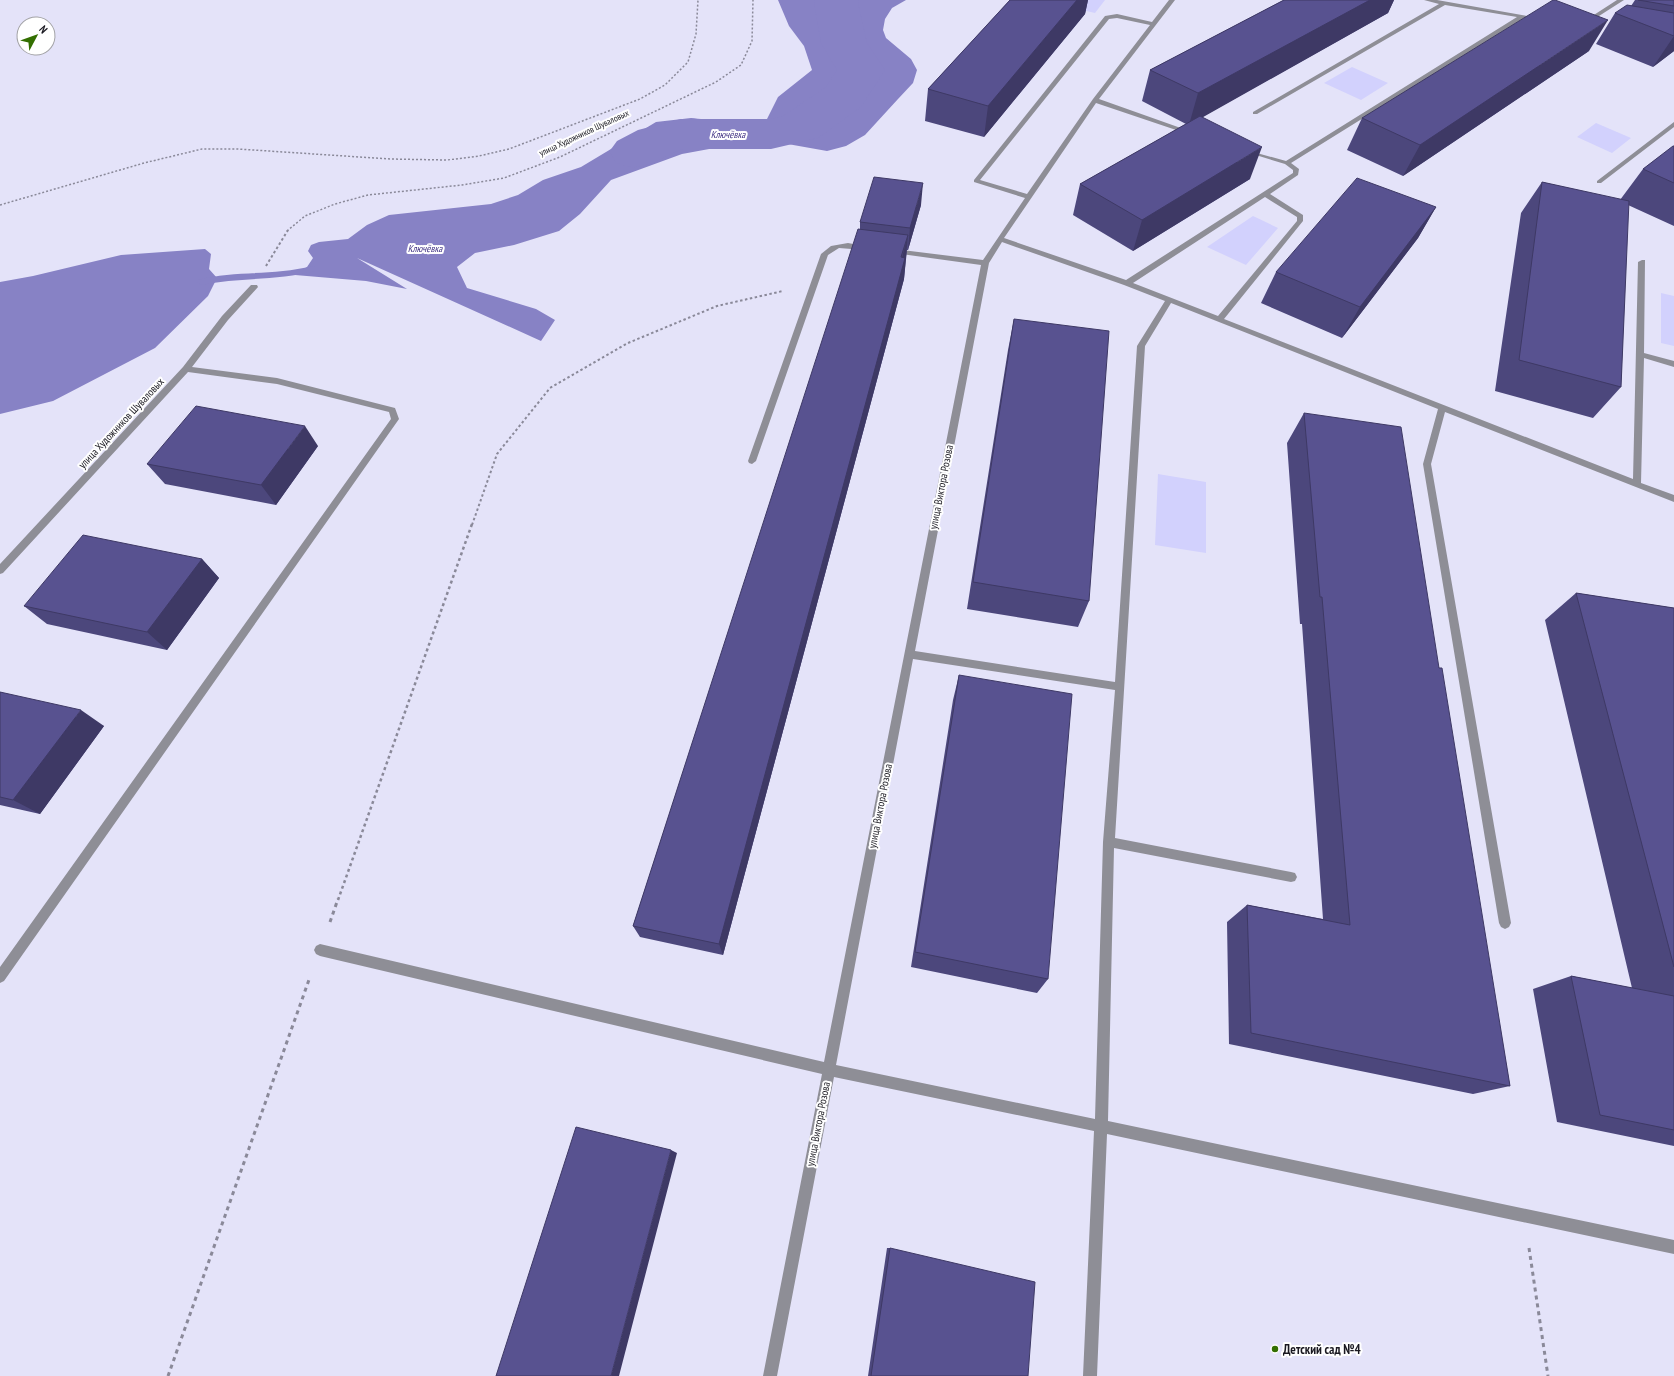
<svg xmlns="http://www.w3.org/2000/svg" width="1674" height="1376" font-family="'PT Sans Narrow',sans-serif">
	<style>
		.green { fill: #d2d1fd }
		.water { fill: #8782c5 }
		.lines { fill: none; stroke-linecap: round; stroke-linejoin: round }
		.stream { fill: #8782c5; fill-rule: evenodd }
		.river { fill: #8782c5; fill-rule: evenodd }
		.path-far3 { stroke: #8a8999; stroke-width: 1.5; stroke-dasharray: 2 2; stroke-linecap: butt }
		.path-far2 { stroke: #8a8999; stroke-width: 2; stroke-dasharray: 2.5 2.5; stroke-linecap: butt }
		.path-far1 { stroke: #8a8999; stroke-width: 2.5; stroke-dasharray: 3 3; stroke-linecap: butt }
		.path { stroke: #8a8999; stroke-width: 3; stroke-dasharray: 4 4; stroke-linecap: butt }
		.minor { fill: #8e8e96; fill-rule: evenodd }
		.wall { fill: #4c477c }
		.shaded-wall { fill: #3e3965 }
		.building { fill: #585290; stroke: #3e3965 }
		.poi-dot { fill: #336f01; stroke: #fff; stroke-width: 1.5 }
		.labels { text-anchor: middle; stroke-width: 4; stroke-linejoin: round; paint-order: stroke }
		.far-street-label { font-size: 9px; fill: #1a1921; stroke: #fff }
		.far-water-label { font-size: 10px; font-style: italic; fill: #413384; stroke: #fff }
		.street-label { font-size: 11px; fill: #1a1921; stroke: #fff }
		.near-poi-label { font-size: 13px; font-weight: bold; fill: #1a1921; stroke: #fff; text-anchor: start }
	</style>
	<rect width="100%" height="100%" fill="#e4e3f9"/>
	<!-- green -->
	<path class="green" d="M1039 0H1105L1095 13Z
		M1352 67 1388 83 1361 100 1324 83Z
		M1596 123 1631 138 1612 153 1577 137Z
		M1253 216 1278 228 1246 265 1207 247Z
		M1661 293 1674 296V346L1661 343Z
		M1158 474 1206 482V553L1155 545Z"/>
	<!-- water -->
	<path class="water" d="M778 0H906L892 8 885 19 883 30 886 38 911 59 917 70 913 83 898 99 865 135 846 146 827 151 782 143 771 134 767 119 778 97 812 70 804 46 789 26Z
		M691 118C709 120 727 121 739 135L735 142 720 147 682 154 611 180 580 214 559 231 514 245 475 253 457 267 467 288 536 309 555 320 541 341 357 258 407 289 366 281 295 275 307 267 313 258 308 251 311 245 319 242 348 239 367 225 389 215 491 204 518 195 543 180 581 167 656 122Z
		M205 249 211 254 209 269 217 278 208 296 155 348 53 401 0 414V282L33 276 121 255Z"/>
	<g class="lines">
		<!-- stream -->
		<path class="stream" d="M312 266 315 267V271C278 281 239 277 201 285L196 282 198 280C235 270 274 276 312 266Z"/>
		<!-- river -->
		<path class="river" d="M815 0H859L858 3 867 43 885 70 861 107 818 138 771 149H683C667 154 653 166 636 167 630 168 622 164 617 163L609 152 617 141 638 130 681 119H771L783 116 826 87 837 70 821 43 814 3Z"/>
		<!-- path-far3 -->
		<path class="path-far3" d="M0 205 144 163 202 149H238L390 159 447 160 479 156 509 149 640 99 665 85 688 62 696 34 698 0
			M287 231 305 216 335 204 368 195 462 185 504 178 560 157 716 82 741 65 752 41 753 0"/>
		<!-- path-far2 -->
		<path class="path-far2" d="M266 266 288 230
			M472 525 497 454 550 388 628 343 717 306 783 291"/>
		<!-- path-far1 -->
		<path class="path-far1" d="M338 900 472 524"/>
		<!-- path -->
		<path class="path" d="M330 922 338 899
			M1529 1248 1548 1376
			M168 1376 310 977"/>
		<!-- minor -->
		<path class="minor" d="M1169 0H1175L1099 99 1192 132V134H1188L1096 103 1004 238 1126 280 1293 173V170L1285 164 1246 152V150L1286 161 1517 17 1445 5 1257 114H1253V112L1439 4 1424 0H1437L1527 16V18H1524L1291 163 1299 169 1298 175 1270 194 1303 215V221L1224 319 1633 479 1638 262 1642 260H1645L1644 353 1674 361V367L1644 358 1641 483 1674 495V502L1445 412 1431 464 1511 923 1509 927 1505 929 1501 927 1499 923 1423 464 1438 409 1171 303 1145 346 1115 838 1291 872 1295 873 1297 877 1295 881 1291 882 1114 848 1108 1121 1674 1240V1254L1107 1134 1097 1376H1083L1094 1131 834 1077 777 1376H763L822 1074 320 956 316 954 314 950 316 946 320 944 824 1062 981 265 894 253 890 251 894 249 983 260 1025 198 974 182V180L1105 16 1117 14 1152 22ZM1117 18 1150 25 1093 99 1027 194 980 180 1109 19ZM1265 197 1297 217V221L1218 316 1133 283ZM1002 242 1124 285 1165 301 1137 346 1115 682 915 651 989 263ZM913 659 1115 690 1103 842 1095 1119 836 1065Z
			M1617 0H1624L1588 23 1583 22Z
			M1674 122V127L1601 183H1597V181Z
			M848 243 864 246 868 248 864 250 839 248 828 255 756 461 752 464 749 463 748 461 821 254 831 246Z
			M251 285H257L258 287 228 320 192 367 277 378 395 408 399 419 4 981 0 983V967L391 419 389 412 277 384 188 372 3 573 0 574V564L183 367 222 316Z"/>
	</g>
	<!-- wall -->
	<path class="wall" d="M1010 0H1088L1085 14 984 137 925 121 928 89Z
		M1284 0H1394L1388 13 1202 117 1250 179 1133 251 1073 215 1080 184 1186 124 1142 101 1150 70Z
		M1635 0H1674V51L1653 67 1596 44 1615 13 1631 6Z
		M1589 51 1403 176 1347 150 1362 118Z
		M1674 146V226L1628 205 1621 387 1593 418 1495 391 1521 213 1542 182 1620 200 1643 169Z
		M921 205 908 250H907L904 279 723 955 640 937 633 926 860 229V222Z
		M1436 207 1418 238 1342 338 1261 303 1276 272Z
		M1014 319 1089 601 1078 627 967 609 1008 350Z
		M1304 413 1439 668 1510 1086 1473 1094 1229 1044 1227 922 1247 905 1323 919 1302 624H1300L1287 443Z
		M318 446 276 505 165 484 147 464Z
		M202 559 219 578 167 650 47 624 24 606Z
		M1576 593 1674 608V1146L1557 1122 1533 989 1571 976 1632 988 1545 620Z
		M959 675 1048 979 1037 993 911 967 953 700Z
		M0 692 104 726 40 814 0 805Z
		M887 1248H890L1028 1376H868Z"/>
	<!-- shaded-wall -->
	<path class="shaded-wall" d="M1077 0H1088L1085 14 984 137 988 106Z
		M1370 0H1394L1388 13 1189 125 1198 93Z
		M1608 20 1589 51 1403 176 1420 145Z
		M1674 36V51L1653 67Z
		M1262 147 1250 179 1133 251 1142 220Z
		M923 183 921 205 908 250 910 228Z
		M1436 207 1418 238 1342 338 1360 307Z
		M908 235 904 279 723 955 719 944Z
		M305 426 318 446 276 505 261 485Z
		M202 559 219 578 167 650 147 632Z
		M81 710 104 726 40 814 13 800Z
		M671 1150 677 1153 619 1376H611Z"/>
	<!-- building -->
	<path class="building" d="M1010 0H1077L988 106 928 89Z
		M1284 0H1370L1198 93 1150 70Z
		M1553 0H1555L1608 20 1420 145 1362 118Z
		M1638 0H1674V6Z
		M1627 5 1674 13V36L1615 13Z
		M1200 116 1262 147 1142 220 1080 184Z
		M1673 146H1674V183L1643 169Z
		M874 177 923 183 910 228 860 222Z
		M1357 178 1436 207 1360 307 1276 272Z
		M1542 182 1629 201 1621 387 1519 360Z
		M858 229 908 235 901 257 905 258 719 944 633 926Z
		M1014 319 1109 331 1089 601 973 582Z
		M196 406 305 426 261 485 147 464Z
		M1304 413 1401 427 1439 668H1442L1510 1086 1251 1033 1247 905 1350 925 1322 597H1320Z
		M83 535 202 559 147 632 24 606Z
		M1576 593 1674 608V967Z
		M959 675 1072 694 1048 979 915 952Z
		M0 692 81 710 13 800 0 797Z
		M1571 976 1674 996V1130L1600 1115Z
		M576 1127 671 1150 611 1376H496Z
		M890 1248 1035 1282 1028 1376H871Z"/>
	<!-- markers -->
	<circle class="poi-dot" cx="1275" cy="1349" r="4"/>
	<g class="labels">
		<!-- far-street labels -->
		<g class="far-street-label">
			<text transform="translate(584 133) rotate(-25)" y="3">улица Художников Шуваловых</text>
		</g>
		<!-- far-water labels -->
		<g class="far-water-label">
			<text x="728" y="138">Ключёвка</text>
			<text x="425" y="252">Ключёвка</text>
		</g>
		<!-- street labels -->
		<g class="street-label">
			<text transform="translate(121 423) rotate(-47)" y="4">улица Художников Шуваловых</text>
			<text transform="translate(941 487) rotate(-79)" y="4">улица Виктора Розова</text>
			<text transform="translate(880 806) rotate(-79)" y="4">улица Виктора Розова</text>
			<text transform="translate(818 1124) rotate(-79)" y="4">улица Виктора Розова</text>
		</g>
		<!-- near-poi labels -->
		<g class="near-poi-label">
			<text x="1283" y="1354">Детский сад №4</text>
		</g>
	</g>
	<!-- north arrow -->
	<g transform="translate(36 36) rotate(49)"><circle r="19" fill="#ffffff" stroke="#a3a3a6"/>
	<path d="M0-3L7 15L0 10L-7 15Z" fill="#336f01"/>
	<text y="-6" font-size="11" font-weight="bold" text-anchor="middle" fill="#1a1921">N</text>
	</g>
</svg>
